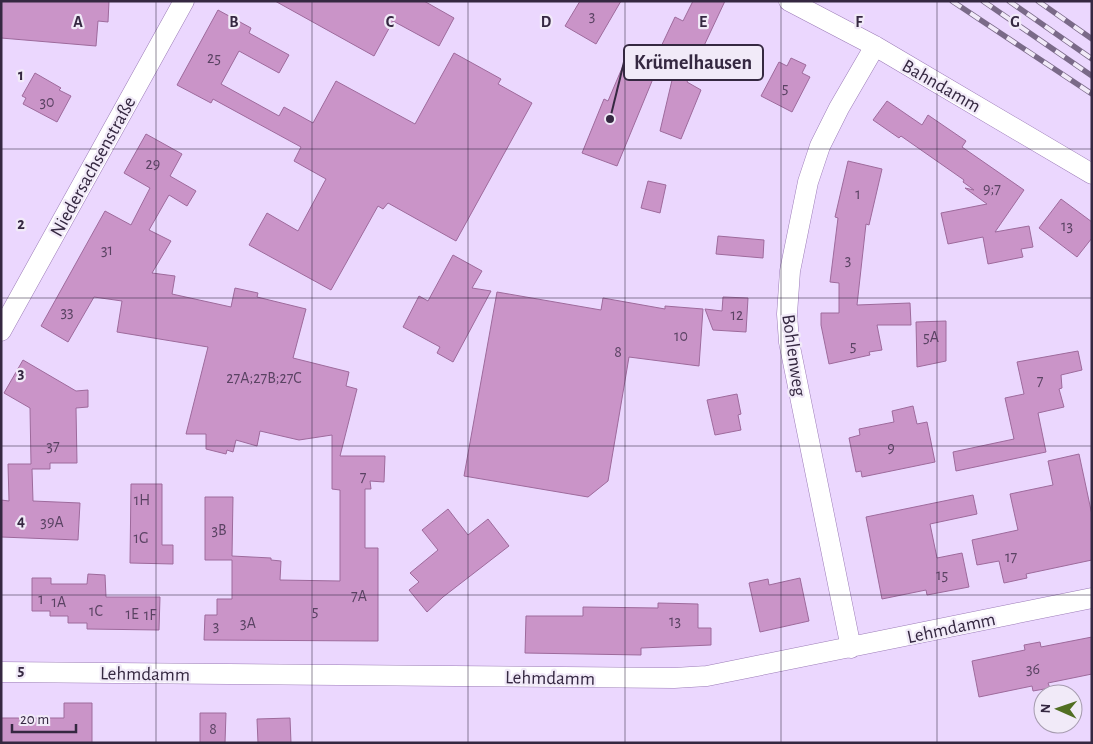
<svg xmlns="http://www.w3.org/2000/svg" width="1093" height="744" font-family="'Alegreya Sans',sans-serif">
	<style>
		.building { fill: #ca94c8; stroke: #9e6a9c }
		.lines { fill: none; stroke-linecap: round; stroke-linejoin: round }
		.street-casing { stroke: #9b7bb7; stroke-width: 21 }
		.street { stroke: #fff; stroke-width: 20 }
		.rail-casing { stroke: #7a6a88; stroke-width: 5.5 }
		.rail { stroke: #f1eaf8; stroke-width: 4; stroke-dasharray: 11; stroke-linecap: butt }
		.grid { fill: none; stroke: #352841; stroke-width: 1; stroke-opacity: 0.55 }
		.labels { text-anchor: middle; stroke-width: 4.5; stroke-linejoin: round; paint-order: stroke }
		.number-label { font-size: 16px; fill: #5a4363 }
		.street-label { font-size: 19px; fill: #352841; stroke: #f1eaf8 }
		.grid-label { font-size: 16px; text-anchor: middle; font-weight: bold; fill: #352841; stroke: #f1eaf8; stroke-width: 4.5; stroke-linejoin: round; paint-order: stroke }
		.leader { fill: none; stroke: #352841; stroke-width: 2 }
		.callout-dot { fill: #352841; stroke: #f1eaf8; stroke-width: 2 }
		.callout { fill: #f1eaf8; stroke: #352841; stroke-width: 2 }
		.callout-label { font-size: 20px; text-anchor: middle; font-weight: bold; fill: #352841 }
	</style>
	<rect width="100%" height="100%" fill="#ebd7fe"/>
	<!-- building -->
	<path class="building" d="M1 1H109L108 22 98 21 96 46 1 38Z
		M275 1H424L454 18 439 46 393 21 374 56Z
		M580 1H621L596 44 565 26Z
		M693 1H725L687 82 701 90 681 139 660 131 677 59 658 53 675 17 683 21Z
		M218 10 251 28 249 33 289 55 279 73 239 51 221 84 279 116 284 107 313 123 336 81 415 124 454 53 501 79 498 84 532 103 456 241 388 203 383 209 378 206 331 290 249 245 267 213 298 231 326 179 294 161 301 147 213 99 211 103 177 85Z
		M628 54 657 69 617 166 582 153 604 99 608 101Z
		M791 58 806 65 802 73 810 77 792 112 761 96 779 62 787 66Z
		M35 73 61 88 59 90 71 96 57 122 23 104 26 98 22 96Z
		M887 101 922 125 928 115 966 141 962 147 1024 190 995 232 1029 226 1033 247 1021 249 1023 257 988 264 983 237 948 244 941 213 987 204 965 188 974 190 963 182 964 180 901 136 899 138 873 120Z
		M146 134 182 154 170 176 196 191 187 206 169 195 149 230 171 241 152 273 175 276 172 294 231 307 235 288 258 293 257 297 306 309 293 358 349 372 346 386 357 389 340 456H385L384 482 370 481 371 489H365V548H378V641L204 640 205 615H217V599H232V560H205V497H233L232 556 271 558V560L281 561 280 580 340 581V490L332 489V435L299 440 260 431 257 446 236 440 233 452 227 450 226 454 206 449V434H186L208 347 117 332 122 301 94 297 68 342 41 326 105 211 131 225 150 188 124 173Z
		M848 161 882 169 869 225 866 224 857 305 910 303 911 325H877L882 350 869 352 870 355 829 364 821 325V313H839V283L830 282 838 218 835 217Z
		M648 181 666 185 660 213 641 208Z
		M1061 199 1092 222V238L1077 257 1039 228Z
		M718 236 764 240 763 258 716 254Z
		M453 255 482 271 472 288 491 291 453 362 437 353 440 347 403 327 419 296 428 301Z
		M497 292 601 310 603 298 665 309V306L703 309 699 366 629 357 608 481 588 497 464 476Z
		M723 297 748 298 746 332 713 330 705 309 722 311Z
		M946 321V361L917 367 916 322Z
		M1078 351 1082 370 1061 375 1062 388 1059 389 1064 407 1038 413 1046 452 956 471 953 452 1014 439 1005 398 1024 394 1017 362Z
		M23 360 76 391 88 390V407L76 408 77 463H50V469H32L33 501 80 503 78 540 1 537V500L9 501 8 464H31L30 408 4 393Z
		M737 394 741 414 738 415 741 430 715 435 707 400Z
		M913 406 917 424 927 422 935 462 862 477 861 471 856 472 849 438 860 435 859 429 894 422 892 411Z
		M1079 454 1092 515V560L1026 574 1027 578 1004 583 999 561 977 565 972 540 1018 530 1010 494 1053 485 1048 461Z
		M131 484H162V545H173V564L130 563Z
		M973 495 977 514 930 524 937 558 962 553 969 587 927 595 926 590 882 599 866 517Z
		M448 509 468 535 488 519 509 546 443 597 427 612 409 590 419 582 410 573 438 550 422 530Z
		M88 574 105 575 106 597H160L159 630 87 629V623H68V616H50V611H32V578H51V584H87Z
		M800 578 809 621 760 632 749 583 768 579 769 585Z
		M658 603 698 604V628H711V645L641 648V655L525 653 526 616H583V607L658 608Z
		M1092 637V674L1048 683 1050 688 1033 691 1032 686 979 697 972 661 1025 650 1024 645 1040 642 1041 647Z
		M64 703H92V743H1V718H64Z
		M200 713H226L225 743H200Z
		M290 718 291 743H258L257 719Z"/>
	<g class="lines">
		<!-- street casing -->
		<g class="street-casing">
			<path id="street" d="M789 1 875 46 1092 174
				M1 331 184 1
				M851 648 789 342 787 314 790 271 808 182 820 146 839 108 875 46
				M1 672 674 678 707 676 1092 598"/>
		</g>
		<!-- street -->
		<use href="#street" class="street"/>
		<!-- rail casing -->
		<g class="rail-casing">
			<path id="rail" d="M952 1 1092 94
				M983 1 1092 76
				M1009 1 1092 59
				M1038 1 1092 39"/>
		</g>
		<!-- rail -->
		<use href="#rail" class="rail"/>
	</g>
	<!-- grid -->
	<path class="grid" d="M156 1V743M312 1V743M468 1V743M625 1V743M781 1V743M937 1V743M1 149H1092M1 298H1092M1 446H1092M1 595H1092"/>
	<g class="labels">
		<!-- number labels -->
		<g class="number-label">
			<text x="592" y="21">3</text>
			<text x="214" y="63">25</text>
			<text x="785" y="93">5</text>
			<text x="47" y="107">30</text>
			<text x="153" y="169">29</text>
			<text x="992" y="194">9;7</text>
			<text x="858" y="199">1</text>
			<text x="1067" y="231">13</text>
			<text x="107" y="255">31</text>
			<text x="848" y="265">3</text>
			<text x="67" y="317">33</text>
			<text x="737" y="320">12</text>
			<text x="681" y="341">10</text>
			<text x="931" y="342">5A</text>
			<text x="853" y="351">5</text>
			<text x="618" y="357">8</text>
			<text x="264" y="383">27A;27B;27C</text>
			<text x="1040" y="386">7</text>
			<text x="53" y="451">37</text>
			<text x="891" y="453">9</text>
			<text x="363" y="482">7</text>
			<text x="142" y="505">1H</text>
			<text x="52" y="527">39A</text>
			<text x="219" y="535">3B</text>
			<text x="141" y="543">1G</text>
			<text x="1011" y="562">17</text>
			<text x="942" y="580">15</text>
			<text x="359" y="601">7A</text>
			<text x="41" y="604">1</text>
			<text x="59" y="607">1A</text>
			<text x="96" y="616">1C</text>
			<text x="315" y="616">5</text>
			<text x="132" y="619">1E</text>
			<text x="150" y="620">1F</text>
			<text x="675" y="626">13</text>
			<text x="248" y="628">3A</text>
			<text x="216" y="631">3</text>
			<text x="1033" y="674">36</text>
			<text x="213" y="734">8</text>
		</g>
		<!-- street labels -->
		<g class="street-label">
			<text transform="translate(942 85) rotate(30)" y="7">Bahndamm</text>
			<text transform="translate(92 166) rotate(-61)" y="7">Niedersachsenstraße</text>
			<text transform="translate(795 355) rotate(82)" y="7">Bohlenweg</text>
			<text transform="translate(951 627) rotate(-12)" y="7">Lehmdamm</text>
			<text transform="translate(145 673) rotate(1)" y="7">Lehmdamm</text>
			<text transform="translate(550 677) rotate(1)" y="7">Lehmdamm</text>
		</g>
	</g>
	<g class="grid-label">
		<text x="78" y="27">A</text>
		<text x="234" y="27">B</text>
		<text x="390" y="27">C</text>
		<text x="546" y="27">D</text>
		<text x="703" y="27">E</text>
		<text x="859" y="27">F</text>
		<text x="1015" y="27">G</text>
		<text x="21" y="80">1</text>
		<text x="21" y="229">2</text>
		<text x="21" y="378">3</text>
		<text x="21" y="526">4</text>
		<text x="21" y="675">5</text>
	</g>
	<!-- callouts -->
	<path class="leader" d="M610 119L624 62"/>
	<circle class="callout-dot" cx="610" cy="119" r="5"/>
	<rect class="callout" x="624" y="45" width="139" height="35" rx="5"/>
	<g class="callout-label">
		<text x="693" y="69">Krümelhausen</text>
	</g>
	<!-- border -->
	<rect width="1093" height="744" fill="none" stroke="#352841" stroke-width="5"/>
	<!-- north arrow -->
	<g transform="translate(1058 709) rotate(272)"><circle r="24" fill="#f1eaf8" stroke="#a69caf"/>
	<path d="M0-4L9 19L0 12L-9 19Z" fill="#516e22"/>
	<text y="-8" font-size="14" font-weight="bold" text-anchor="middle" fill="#352841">N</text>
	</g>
	<!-- scale -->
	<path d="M12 724v8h64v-8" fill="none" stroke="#352841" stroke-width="2.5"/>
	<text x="20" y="724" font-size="15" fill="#352841" stroke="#f1eaf8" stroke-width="4" paint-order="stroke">20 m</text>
</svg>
